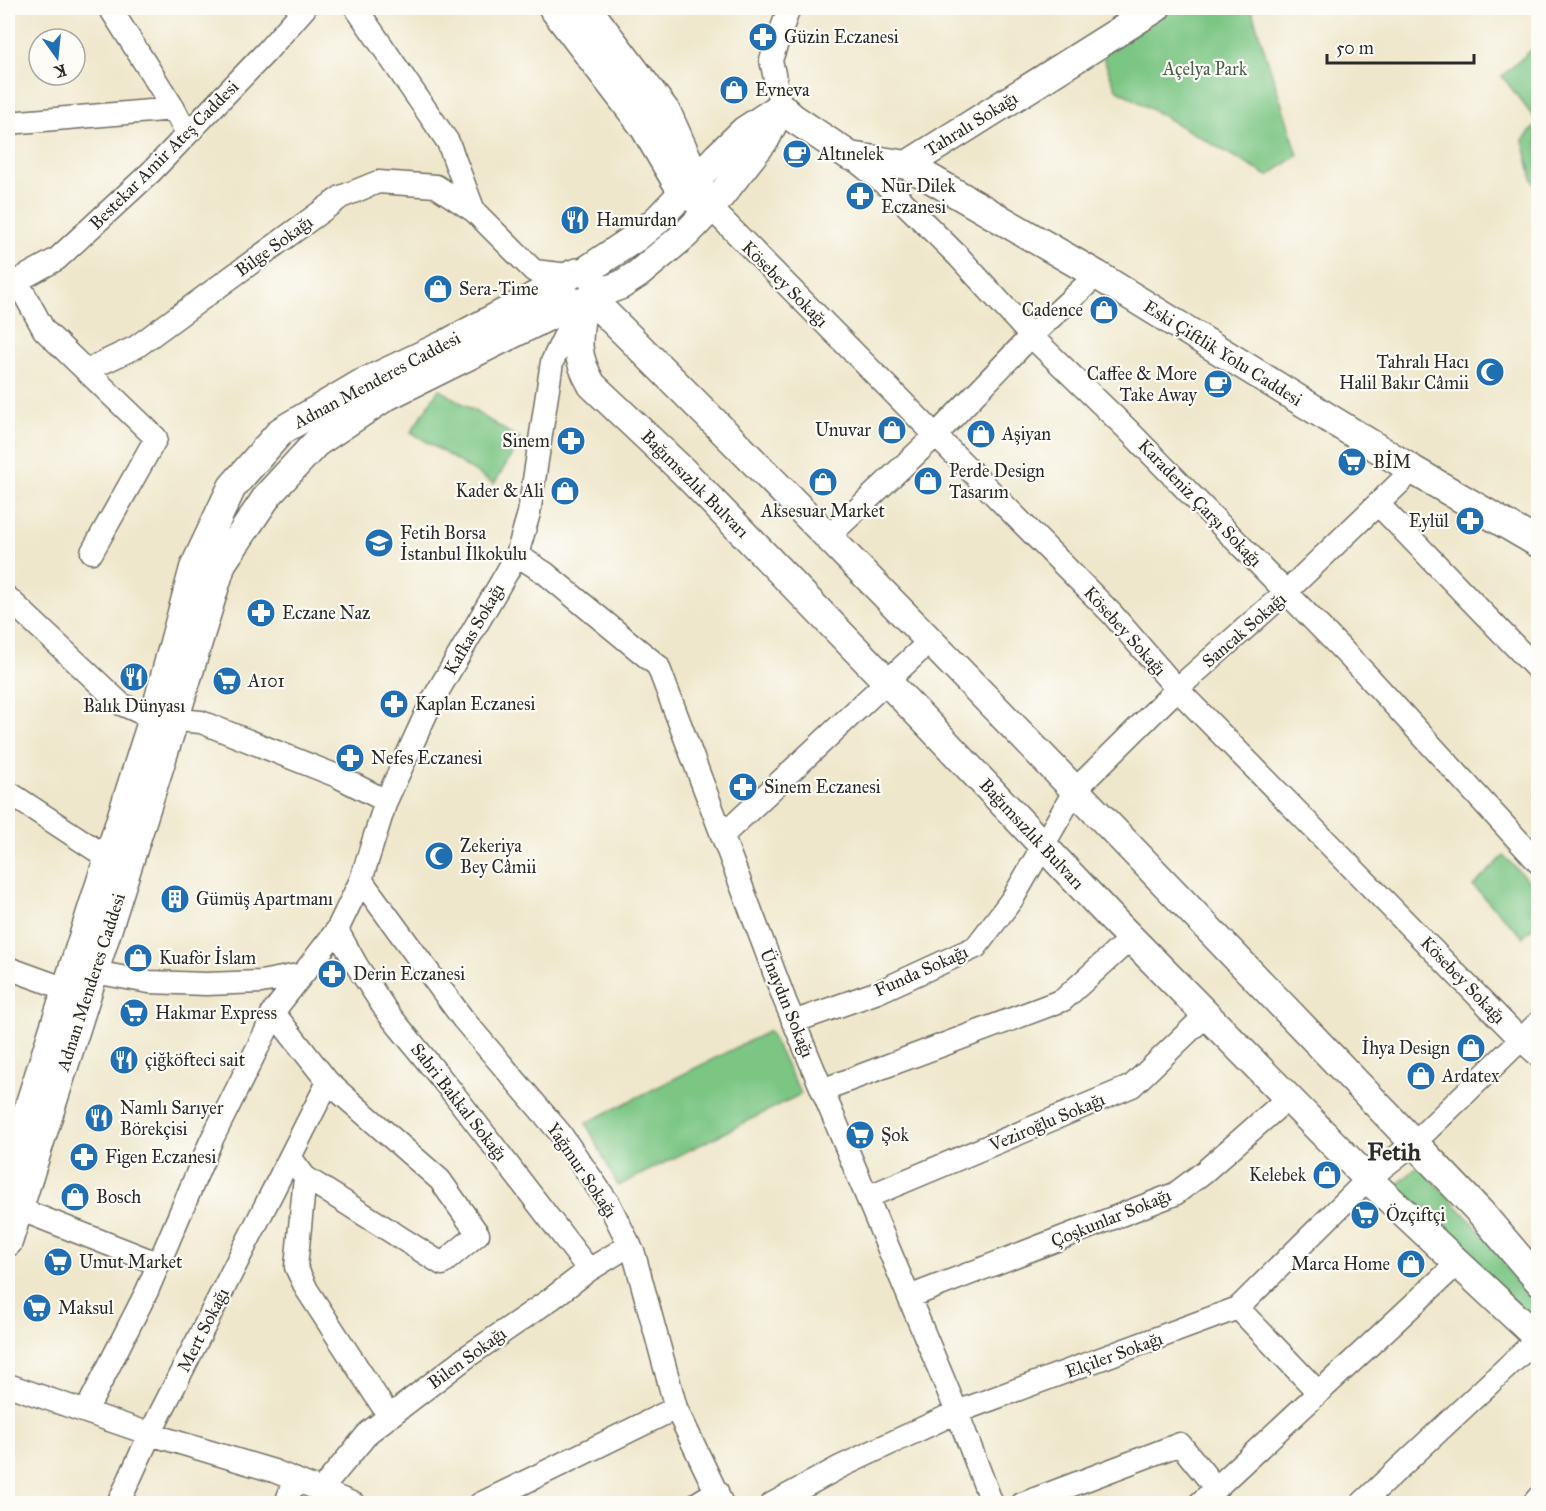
<svg xmlns="http://www.w3.org/2000/svg" width="1546" height="1511" font-family="'IM FELL Great Primer',serif">
	<style>
		.green { fill: #7cc684; stroke: #547858; stroke-width: 1.5 }
		.lines { fill: none; stroke-linecap: round; stroke-linejoin: round }
		.minor-casing { stroke: #706d63; stroke-width: 25 }
		.tertiary-casing { stroke: #706d63; stroke-width: 31 }
		.minor { stroke: #fff; stroke-width: 22 }
		.tertiary { stroke: #fff; stroke-width: 28 }
		.labels { text-anchor: middle; stroke-width: 4.5; stroke-linejoin: round; paint-order: stroke }
		.poi-label { font-size: 18px; fill: #2b2b2b; stroke: #fdfcf7; text-anchor: start }
		.park-label { font-size: 18px; fill: #47614a; stroke: #fdfcf7 }
		.street-label { font-size: 18px; fill: #2b2b2b; stroke: #fdfcf7 }
		.district-label { font-size: 24px; font-weight: bold; fill: #2b2b2b; stroke: #fdfcf7 }
	</style>
	<rect width="100%" height="100%" fill="#fdfcf7"/>
	<filter id="ink" filterUnits="userSpaceOnUse"><feTurbulence type="fractalNoise" baseFrequency=".0167" numOctaves="2"/><feDisplacementMap in="SourceGraphic" scale="12" xChannelSelector="R" yChannelSelector="G"/><feConvolveMatrix kernelMatrix="1 2 1 2 8 2 1 2 1" color-interpolation-filters="sRGB"/></filter>
	<filter id="wash" filterUnits="userSpaceOnUse"><feTurbulence type="fractalNoise" baseFrequency=".008" numOctaves="4" result="noise"/><feDisplacementMap in="SourceGraphic" scale="24" xChannelSelector="R" yChannelSelector="G"/><feGaussianBlur stdDeviation="1.35" result="paint"/><feColorMatrix in="noise" values="0 0 0 0 0 0 0 0 0 0 0 0 0 0 0 0 0 1.4 0 .05"/><feComposite in="paint" operator="in"/></filter>
	<g filter="url(#wash)">
		<rect width="100%" height="100%" fill="#efe7cb"/>
		<!-- green -->
		<path class="green" d="M1174 8H1251L1298 155 1268 176 1116 89 1102 55Z
			M1538 44V193L1532 178 1523 140 1538 123 1502 76Z
			M439 389 521 440 494 484 411 432Z
			M1504 856 1538 891V922L1523 937 1473 886Z
			M769 1031 801 1094 618 1186 586 1123Z
			M1419 1166 1538 1293V1331L1394 1187Z"/>
	</g>
	<g filter="url(#ink)">
		<g class="lines">
			<!-- minor casing -->
			<g class="minor-casing">
				<path id="minor" d="M110 8 174 109
					M356 8 448 142 474 211 534 271 569 275
					M781 107 771 60 789 8
					M8 123 174 109 187 134
					M850 156 886 185 959 257 1031 336 1128 430 1365 673 1538 862
					M711 208 1112 614 1177 689 1521 1040 1538 1055
					M17 281 44 330 156 438 92 552
					M8 282 17 281 57 259 151 172 266 52 305 8
					M87 370 136 347 341 197 378 182 436 186 474 211
					M1379 505 1538 670
					M828 537 935 436 1031 336 1097 275
					M517 555 545 573 658 666 785 1001 957 1412 992 1504
					M8 598 121 704 153 718 201 722 337 776 386 801
					M8 792 108 858
					M722 836 930 641
					M361 880 463 1019 560 1133 609 1204 634 1254 676 1408 722 1504
					M337 930 357 966 387 1012 453 1093 589 1270
					M8 968 66 989
					M94 972 149 982 206 984 261 982 303 974 337 930 361 880 386 801 431 703 517 555 529 513 552 362 577 310
					M273 1012 328 1082 440 1180 478 1234 442 1264 305 1177 290 1157 328 1082
					M793 1022 878 992 976 947 1013 898 1075 790 1177 689 1286 592 1413 470
					M822 1090 1063 1000 1131 938
					M305 1177 296 1267 307 1290 389 1416
					M867 1197 1132 1086 1206 1015
					M19 1209 159 1264
					M909 1297 1175 1194 1204 1172 1288 1098
					M1238 1308 1318 1392
					M8 1385 150 1434 274 1471 354 1504
					M86 1411 147 1291 211 1141 266 1031 273 1012 303 974
					M321 1490 369 1432 468 1356 551 1299 589 1270 630 1245
					M118 1504 150 1434 290 1157
					M286 1504 294 1479
					M480 1504 676 1408
					M696 1504 717 1491
					M772 1504 840 1467 957 1412 1238 1308 1368 1179 1414 1143 1538 1023
					M1022 1504 1180 1444 1215 1487
					M1199 1504 1458 1263
					M1361 1504 1538 1338
					M1533 1504 1538 1498"/>
			</g>
			<!-- tertiary casing -->
			<g class="tertiary-casing">
				<path id="tertiary" d="M553 8 644 127 683 193 711 208
					M587 8 667 113 704 196
					M781 107 793 118 850 156 907 165 1097 275 1413 470 1538 543
					M907 165 1156 8
					M584 272 638 236 656 221 718 156 744 131 779 108
					M591 299C893 598 1187 906 1481 1213L1538 1280
					M583 302C578 338 573 352 592 385L683 471 931 727 1117 924 1368 1179 1538 1338
					M8 1172 157 706 194 568 232 487 281 431 359 385 446 344 565 280C578 264 600 275 594 295
					M8 1242 177 711 222 563 268 495 316 443 385 397 575 303 586 302 594 295 621 285 638 274 686 234 711 208 766 138 781 107"/>
			</g>
			<!-- minor -->
			<use href="#minor" class="minor"/>
			<!-- tertiary -->
			<use href="#tertiary" class="tertiary"/>
		</g>
	</g>
	<!-- icons -->
	<defs>
		<g id="pharmacy-disc" transform="scale(1.5)"><circle r="9.5" fill="#1f6fb2" stroke="#fdfcf7"/><path d="M-2-6h4v4h4v4h-4v4h-4v-4h-4v-4h4Z" fill="#fff"/></g>
		<g id="shop-disc" transform="scale(1.5)"><circle r="9.5" fill="#1f6fb2" stroke="#fdfcf7"/><path d="M-5-2.5h2.3a2.7 3.5 0 0 1 5.4 0H5L5.5 6h-11ZM-1.5-2.5h3a1.5 2.3 0 0 0-3 0Z" fill="#fff"/></g>
		<g id="cafe-disc" transform="scale(1.5)"><circle r="9.5" fill="#1f6fb2" stroke="#fdfcf7"/><path d="M-5.5-4.5H6V0H3Q3 3.5 0 3.5H-2.5Q-5.5 3.5-5.5 0ZM3-3.2v2h1.7v-2ZM-6 4.5H4V6H-6Z" fill="#fff"/></g>
		<g id="restaurant-disc" transform="scale(1.5)"><circle r="9.5" fill="#1f6fb2" stroke="#fdfcf7"/><path d="M-5-6h1v4h1v-4h1v4h1v-4h1v5L-1.5 .5V6h-2V.5L-5-1ZM5-6V6H3V1.5H1.5Q1.5-4 5-6Z" fill="#fff"/></g>
		<g id="mosque-disc" transform="scale(1.5)"><circle r="9.5" fill="#1f6fb2" stroke="#fdfcf7"/><path d="M3.5-4.9A6 6 0 1 0 3.5 4.9A5 5 0 1 1 3.5-4.9Z" fill="#fff"/></g>
		<g id="supermarket-disc" transform="scale(1.5)"><circle r="9.5" fill="#1f6fb2" stroke="#fdfcf7"/><path d="M-6-5.5h2.5l.6 2H6L4.5 2H-2.5L-4.4-4H-6ZM-1.5 3.2a1.3 1.3 0 1 0 .1 0ZM3 3.2a1.3 1.3 0 1 0 .1 0Z" fill="#fff"/></g>
		<g id="school-disc" transform="scale(1.5)"><circle r="9.5" fill="#1f6fb2" stroke="#fdfcf7"/><path d="M0-5L7-2L0 1L-7-2ZM-4 1L0 2.5L4 1V4Q0 6-4 4Z" fill="#fff"/></g>
		<g id="building-disc" transform="scale(1.5)"><circle r="9.5" fill="#1f6fb2" stroke="#fdfcf7"/><path d="M-4-6H4V6H1V3H-1V6H-4ZM-2.5-4.3h1.7v1.8h-1.7ZM.8-4.3h1.7v1.8H.8ZM-2.5-1h1.7V.8h-1.7ZM.8-1h1.7V.8H.8Z" fill="#fff"/></g>
	</defs>
	<g fill-rule="evenodd">
		<use href="#pharmacy-disc" x="763" y="37"/>
		<use href="#shop-disc" x="734" y="90"/>
		<use href="#cafe-disc" x="797" y="154"/>
		<use href="#pharmacy-disc" x="860" y="196"/>
		<use href="#restaurant-disc" x="575" y="220"/>
		<use href="#shop-disc" x="438" y="289"/>
		<use href="#shop-disc" x="1104" y="310"/>
		<use href="#mosque-disc" x="1490" y="372"/>
		<use href="#cafe-disc" x="1218" y="384"/>
		<use href="#shop-disc" x="892" y="430"/>
		<use href="#shop-disc" x="981" y="434"/>
		<use href="#pharmacy-disc" x="571" y="441"/>
		<use href="#supermarket-disc" x="1352" y="462"/>
		<use href="#shop-disc" x="928" y="481"/>
		<use href="#shop-disc" x="823" y="482"/>
		<use href="#shop-disc" x="565" y="491"/>
		<use href="#pharmacy-disc" x="1470" y="521"/>
		<use href="#school-disc" x="379" y="543"/>
		<use href="#pharmacy-disc" x="261" y="613"/>
		<use href="#restaurant-disc" x="134" y="677"/>
		<use href="#supermarket-disc" x="227" y="681"/>
		<use href="#pharmacy-disc" x="394" y="704"/>
		<use href="#pharmacy-disc" x="350" y="758"/>
		<use href="#pharmacy-disc" x="743" y="787"/>
		<use href="#mosque-disc" x="439" y="856"/>
		<use href="#building-disc" x="175" y="899"/>
		<use href="#shop-disc" x="138" y="958"/>
		<use href="#pharmacy-disc" x="332" y="974"/>
		<use href="#supermarket-disc" x="134" y="1013"/>
		<use href="#shop-disc" x="1471" y="1048"/>
		<use href="#restaurant-disc" x="124" y="1060"/>
		<use href="#shop-disc" x="1421" y="1076"/>
		<use href="#restaurant-disc" x="99" y="1118"/>
		<use href="#supermarket-disc" x="860" y="1135"/>
		<use href="#pharmacy-disc" x="84" y="1157"/>
		<use href="#shop-disc" x="1327" y="1175"/>
		<use href="#shop-disc" x="75" y="1197"/>
		<use href="#supermarket-disc" x="1365" y="1215"/>
		<use href="#supermarket-disc" x="58" y="1262"/>
		<use href="#shop-disc" x="1411" y="1264"/>
		<use href="#supermarket-disc" x="37" y="1308"/>
	</g>
	<g class="labels">
		<!-- poi labels -->
		<g class="poi-label">
			<text x="784" y="43">Güzin Eczanesi</text>
			<text x="755" y="96">Evneva</text>
			<text x="818" y="160">Altınelek</text>
			<text x="881" y="192">Nur Dilek<tspan x="881" dy="21">Eczanesi</tspan></text>
			<text x="596" y="226">Hamurdan</text>
			<text x="459" y="295">Sera-Time</text>
			<text x="1083" y="316" text-anchor="end">Cadence</text>
			<text x="1469" y="368" text-anchor="end">Tahralı Hacı<tspan x="1469" dy="21">Halil Bakır Câmii</tspan></text>
			<text x="1197" y="380" text-anchor="end">Caffee &amp; More<tspan x="1197" dy="21">Take Away</tspan></text>
			<text x="871" y="436" text-anchor="end">Unuvar</text>
			<text x="1002" y="440">Aşiyan</text>
			<text x="550" y="447" text-anchor="end">Sinem</text>
			<text x="1373" y="468">BİM</text>
			<text x="949" y="477">Perde Design<tspan x="949" dy="21">Tasarım</tspan></text>
			<text x="544" y="497" text-anchor="end">Kader &amp; Ali</text>
			<text x="823" y="517" text-anchor="middle">Aksesuar Market</text>
			<text x="1449" y="527" text-anchor="end">Eylül</text>
			<text x="400" y="539">Fetih Borsa<tspan x="400" dy="21">İstanbul İlkokulu</tspan></text>
			<text x="282" y="619">Eczane Naz</text>
			<text x="248" y="687">A101</text>
			<text x="415" y="710">Kaplan Eczanesi</text>
			<text x="134" y="712" text-anchor="middle">Balık Dünyası</text>
			<text x="371" y="764">Nefes Eczanesi</text>
			<text x="764" y="793">Sinem Eczanesi</text>
			<text x="460" y="852">Zekeriya<tspan x="460" dy="21">Bey Câmii</tspan></text>
			<text x="196" y="905">Gümüş Apartmanı</text>
			<text x="159" y="964">Kuaför İslam</text>
			<text x="353" y="980">Derin Eczanesi</text>
			<text x="155" y="1019">Hakmar Express</text>
			<text x="1450" y="1054" text-anchor="end">İhya Design</text>
			<text x="145" y="1066">çiğköfteci sait</text>
			<text x="1442" y="1082">Ardatex</text>
			<text x="120" y="1114">Namlı Sarıyer<tspan x="120" dy="21">Börekçisi</tspan></text>
			<text x="881" y="1141">Şok</text>
			<text x="105" y="1163">Figen Eczanesi</text>
			<text x="1306" y="1181" text-anchor="end">Kelebek</text>
			<text x="96" y="1203">Bosch</text>
			<text x="1386" y="1221">Özçiftçi</text>
			<text x="79" y="1268">Umut Market</text>
			<text x="1390" y="1270" text-anchor="end">Marca Home</text>
			<text x="58" y="1314">Maksul</text>
		</g>
		<!-- park labels -->
		<g class="park-label">
			<text x="1205" y="75">Açelya Park</text>
		</g>
		<!-- street labels -->
		<g class="street-label">
			<text transform="translate(971 124) rotate(-32)" y="6">Tahralı Sokağı</text>
			<text transform="translate(164 155) rotate(-45)" y="6">Bestekar Amir Ateş Caddesi</text>
			<text transform="translate(274 246) rotate(-36)" y="6">Bilge Sokağı</text>
			<text transform="translate(785 284) rotate(45)" y="6">Kösebey Sokağı</text>
			<text transform="translate(1223 353) rotate(32)" y="6">Eski Çiftlik Yolu Caddesi</text>
			<text transform="translate(377 380) rotate(-28)" y="6">Adnan Menderes Caddesi</text>
			<text transform="translate(695 484) rotate(45)" y="6">Bağımsızlık Bulvarı</text>
			<text transform="translate(1200 503) rotate(46)" y="6">Karadeniz Çarşı Sokağı</text>
			<text transform="translate(474 629) rotate(-60)" y="6">Kafkas Sokağı</text>
			<text transform="translate(1244 630) rotate(-41)" y="6">Sancak Sokağı</text>
			<text transform="translate(1125 631) rotate(48)" y="6">Kösebey Sokağı</text>
			<text transform="translate(1032 834) rotate(47)" y="6">Bağımsızlık Bulvarı</text>
			<text transform="translate(921 971) rotate(-24)" y="6">Funda Sokağı</text>
			<text transform="translate(1463 980) rotate(46)" y="6">Kösebey Sokağı</text>
			<text transform="translate(91 982) rotate(-72)" y="6">Adnan Menderes Caddesi</text>
			<text transform="translate(787 1003) rotate(68)" y="6">Ünaydın Sokağı</text>
			<text transform="translate(459 1102) rotate(52)" y="6">Sabri Bakkal Sokağı</text>
			<text transform="translate(1047 1122) rotate(-23)" y="6">Veziroğlu Sokağı</text>
			<text transform="translate(582 1170) rotate(56)" y="6">Yağmur Sokağı</text>
			<text transform="translate(1111 1218) rotate(-22)" y="6">Çoşkunlar Sokağı</text>
			<text transform="translate(203 1330) rotate(-63)" y="6">Mert Sokağı</text>
			<text transform="translate(1114 1355) rotate(-20)" y="6">Elçiler Sokağı</text>
			<text transform="translate(467 1358) rotate(-36)" y="6">Bilen Sokağı</text>
		</g>
		<!-- district labels -->
		<g class="district-label">
			<text x="1394" y="1160">Fetih</text>
		</g>
	</g>
	<!-- margin -->
	<rect width="1546" height="1511" fill="none" stroke="#fdfcf7" stroke-width="30"/>
	<!-- north arrow -->
	<g transform="translate(57 57) rotate(165)"><circle r="28" fill="#fdfcf7" stroke="#a9a8a5" stroke-width="1.5"/>
	<path d="M0-4.5L10 22L0 15L-10 22Z" fill="#1f6fb2"/>
	<text y="-9" font-size="16" font-weight="bold" text-anchor="middle" fill="#2b2b2b">K</text>
	</g>
	<!-- scale -->
	<path d="M1327 54v9h147v-9" fill="none" stroke="#2b2b2b" stroke-width="3"/>
	<text x="1336" y="54" font-size="18" fill="#2b2b2b" stroke="#fdfcf7" stroke-width="4.5" paint-order="stroke">50 m</text>
</svg>
